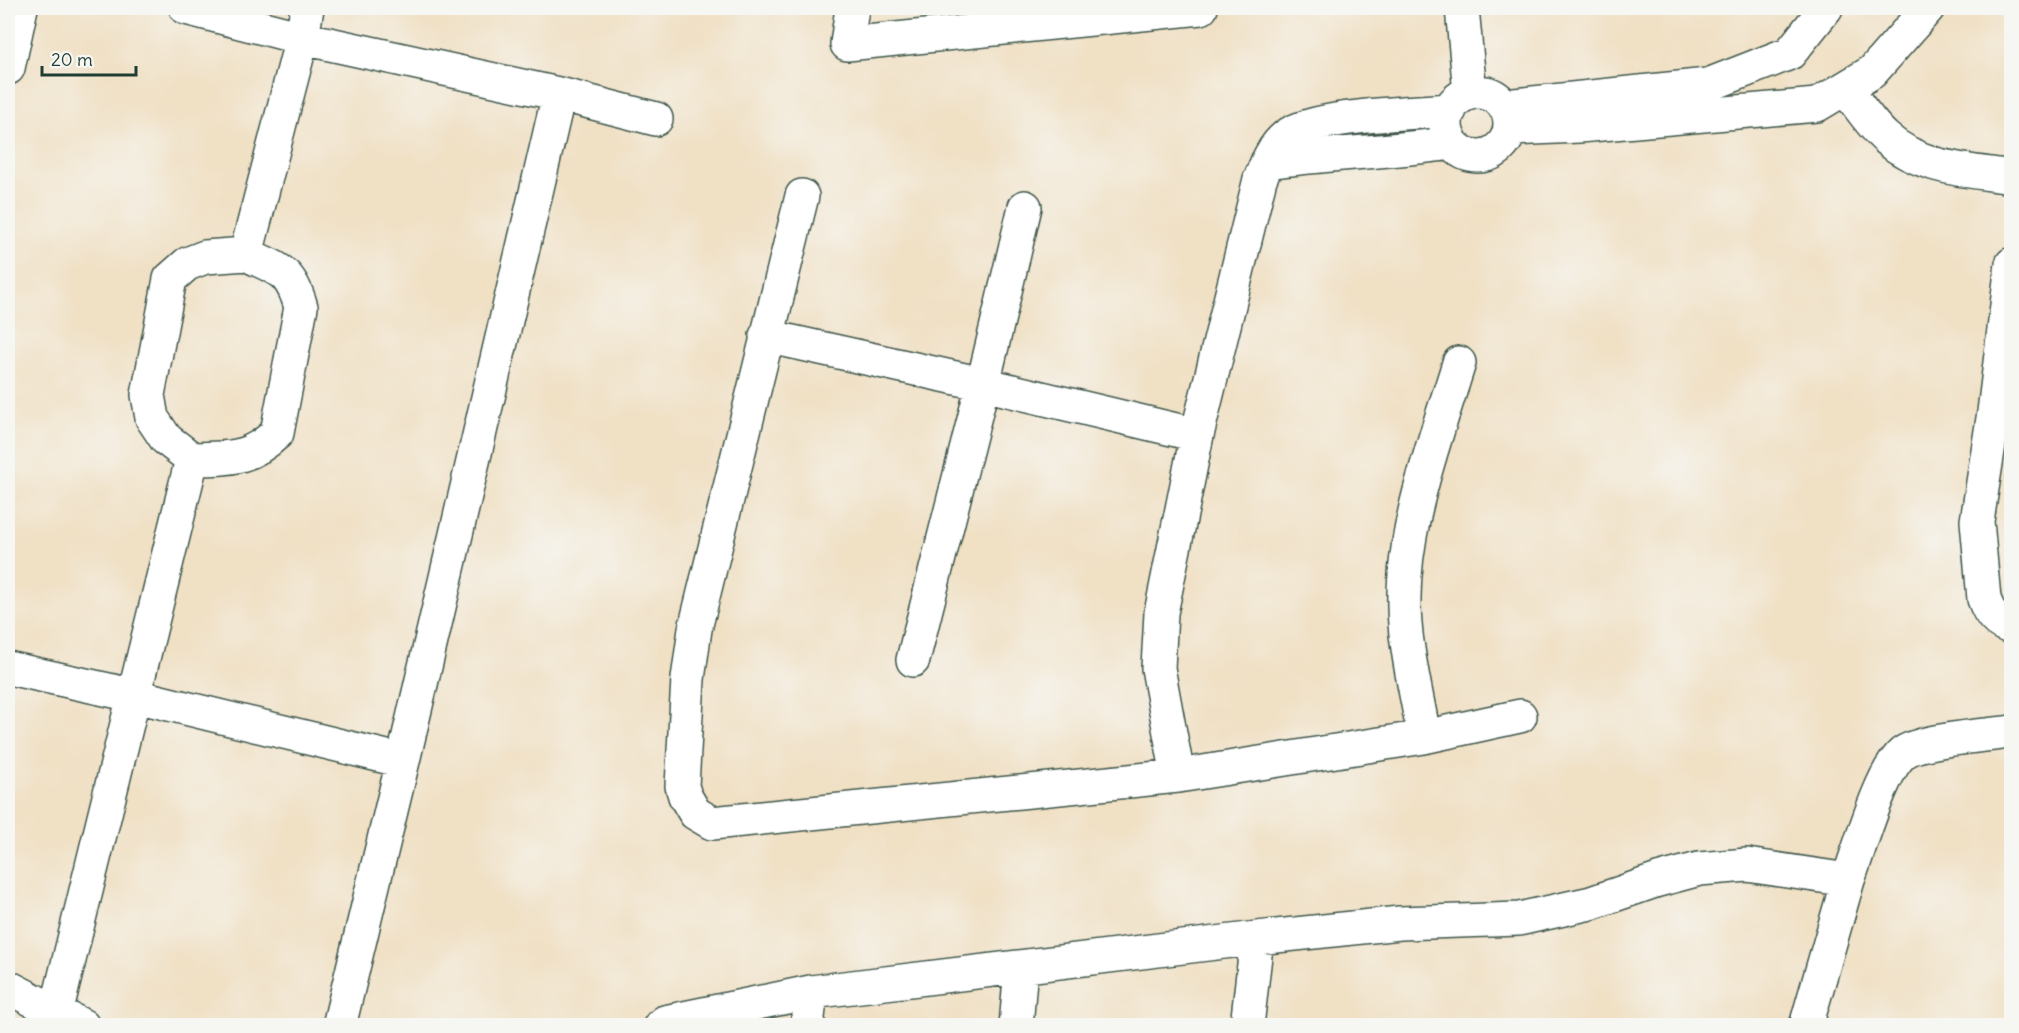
<svg xmlns="http://www.w3.org/2000/svg" width="2019" height="1033" font-family="Delius,sans-serif">
	<style>
		.lines { fill: none; stroke-linecap: round; stroke-linejoin: round }
		.minor-casing { stroke: #3e554a; stroke-width: 36 }
		.minor { stroke: #fff; stroke-width: 33 }
	</style>
	<rect width="100%" height="100%" fill="#f6f6f2"/>
	<filter id="ink" filterUnits="userSpaceOnUse"><feTurbulence type="fractalNoise" baseFrequency=".0167" numOctaves="2"/><feDisplacementMap in="SourceGraphic" scale="12" xChannelSelector="R" yChannelSelector="G"/><feConvolveMatrix kernelMatrix="1 2 1 2 8 2 1 2 1" color-interpolation-filters="sRGB"/></filter>
	<filter id="wash" filterUnits="userSpaceOnUse"><feTurbulence type="fractalNoise" baseFrequency=".008" numOctaves="4" result="noise"/><feDisplacementMap in="SourceGraphic" scale="24" xChannelSelector="R" yChannelSelector="G"/><feGaussianBlur stdDeviation="1.35" result="paint"/><feColorMatrix in="noise" values="0 0 0 0 0 0 0 0 0 0 0 0 0 0 0 0 0 1.4 0 .05"/><feComposite in="paint" operator="in"/></filter>
	<g filter="url(#wash)">
		<rect width="100%" height="100%" fill="#f0e0c4"/>
	</g>
	<g filter="url(#ink)">
		<g class="lines">
			<!-- minor casing -->
			<g class="minor-casing">
				<path id="minor" d="M186 8 302 38 559 94 656 119
					M852 8 847 44 1201 8
					M1462 8 1470 93
					M8 68 21 8
					M1845 88C1858 104 1870 124 1886 138 1921 169 1967 170 2012 177
					M1446 124a32 32 0 1 1 64 0a32 32 0 1 1-64 0Z
					M1504 106 1708 85 1790 53 1826 8
					M1510 129 1579 126 1817 105 1872 72 1928 8
					M1267 162C1329 153 1391 152 1452 143
					M802 196 695 629 688 679 682 786 685 796 695 813 712 823 1178 776 1424 737 1520 716
					M2012 264 1994 412 1977 521 1984 599C1989 613 1996 624 2012 627
					M766 336 983 384 1197 435
					M192 459C230 458 248 460 277 433L301 307C290 269 279 270 246 254
					M913 660 983 384 1025 207
					M8 668 132 695 403 761
					M1424 737C1418 700 1408 662 1405 624 1397 539 1434 444 1459 363
					M1178 776 1158 668 1161 613 1197 435 1260 179C1266 165 1273 146 1286 136 1314 115 1411 113 1450 110
					M1848 880C1859 851 1881 771 1903 753 1918 740 1989 735 2012 732
					M8 987 83 1026
					M57 1026 56 1013 192 459 166 439 152 418 148 395 170 279 187 264 205 257 246 254 302 38 307 8
					M339 1026 403 761 559 94
					M660 1026 665 1022 811 992 1257 938 1400 923 1519 919 1591 903 1658 880 1699 869 1747 865 1848 880 1806 1026
					M807 1026 811 992
					M1016 1026 1021 967
					M1247 1026 1257 938"/>
			</g>
			<!-- minor -->
			<use href="#minor" class="minor"/>
		</g>
	</g>
	<!-- margin -->
	<rect width="2019" height="1033" fill="none" stroke="#f6f6f2" stroke-width="30"/>
	<!-- scale -->
	<path d="M42 66v9h94v-9" fill="none" stroke="#1f3d34" stroke-width="3"/>
	<text x="51" y="66" font-size="18" fill="#1f3d34" stroke="#f6f6f2" stroke-width="4.5" paint-order="stroke">20 m</text>
</svg>
